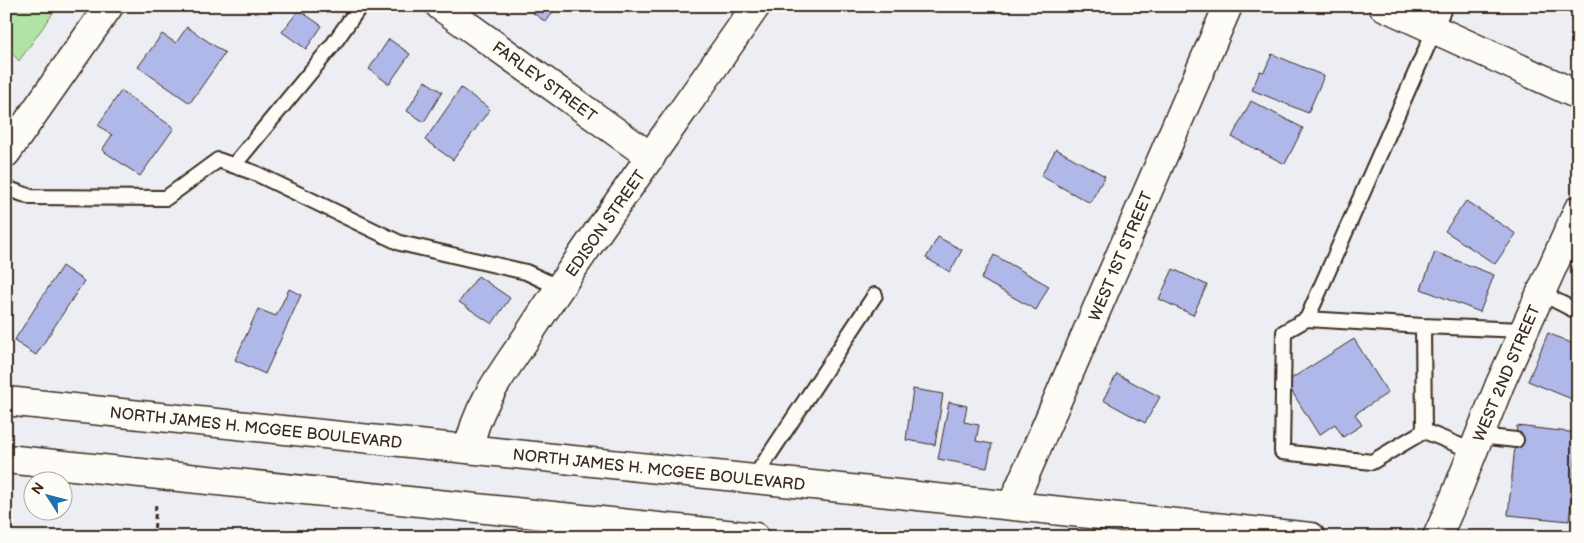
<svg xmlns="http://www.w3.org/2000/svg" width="1584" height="543" font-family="'Balsamiq Sans',sans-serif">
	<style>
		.green { fill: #b0e4a6; stroke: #768762 }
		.building { fill: #afb8e9; stroke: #3b2a1e }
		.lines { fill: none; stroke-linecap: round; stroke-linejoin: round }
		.service-casing { stroke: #3b2a1e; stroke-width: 18 }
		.minor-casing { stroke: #3b2a1e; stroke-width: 31 }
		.secondary-casing { stroke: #3b2a1e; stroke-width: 31 }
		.path { stroke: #3b2a1e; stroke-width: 3; stroke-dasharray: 5 4; stroke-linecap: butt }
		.service { stroke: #fdfcf7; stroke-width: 14 }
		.minor { stroke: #fdfcf7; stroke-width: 28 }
		.secondary { stroke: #fdfcf7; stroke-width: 28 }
		.labels { text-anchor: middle; stroke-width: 4; stroke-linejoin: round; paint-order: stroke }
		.street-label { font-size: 16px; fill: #3b2a1e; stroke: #fdfcf7 }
	</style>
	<rect width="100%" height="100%" fill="#edeef4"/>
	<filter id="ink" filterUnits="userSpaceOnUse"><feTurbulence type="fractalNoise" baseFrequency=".02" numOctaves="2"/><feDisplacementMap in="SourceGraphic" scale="10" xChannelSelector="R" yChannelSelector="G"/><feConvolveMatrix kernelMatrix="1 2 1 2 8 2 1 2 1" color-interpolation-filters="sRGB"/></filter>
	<g filter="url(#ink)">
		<!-- green -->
		<path class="green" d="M6 6H58L19 61 6 46Z"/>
		<!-- building -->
		<path class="building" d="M523 6H557L546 22Z
			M299 10 322 26 306 49 282 32Z
			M187 27 225 53 190 103 138 67 162 34 176 43Z
			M389 39 410 54 389 84 369 69Z
			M1272 54 1324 76 1308 113 1252 90 1260 71 1264 72Z
			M425 81 442 92 424 122 407 111Z
			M461 88 490 109 453 160 425 140Z
			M121 91 174 128 140 176 102 150 112 135 98 125Z
			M1251 101 1303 128 1285 164 1232 137Z
			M1056 149 1105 176 1090 203 1041 176Z
			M1466 201 1516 234 1495 264 1445 231Z
			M938 237 962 250 950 272 926 258Z
			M1435 252 1494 275 1480 312 1421 289Z
			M994 255 1049 286 1036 310 981 279Z
			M62 266 84 281 36 355 14 341Z
			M1173 269 1207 285 1193 315 1159 299Z
			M478 276 510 298 492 324 459 302Z
			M289 289 301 295 265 374 235 360 258 309 276 316Z
			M1548 333 1578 346V391L1574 400 1528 381Z
			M1354 339 1388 393 1355 414 1362 425 1343 437 1335 424 1319 435 1286 382Z
			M1117 374 1160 397 1145 423 1103 400Z
			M913 389 943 394 935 445 906 440Z
			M949 402 967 406 964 422 979 425 976 441 992 444 987 468 938 459Z
			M1517 426 1578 433 1569 521 1508 515Z"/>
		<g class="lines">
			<!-- service casing -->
			<g class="service-casing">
				<path id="service" d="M234 165 332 46 360 6
					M6 188 31 197 166 198 218 160 255 173 400 243 526 272 560 288
					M1541 293 1578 312
					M1307 319 1445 6
					M1423 326 1307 319 1284 332 1282 452 1372 462 1424 431 1423 326 1524 330
					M1424 431 1473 451
					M1479 436 1516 440
					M754 478 875 295"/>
			</g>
			<!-- minor casing -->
			<g class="minor-casing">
				<path id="minor" d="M440 6 651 157
					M1383 6 1578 95
					M6 153 109 6
					M469 449C476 403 510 364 534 326 605 218 682 113 756 6
					M1012 505 1228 6
					M566 537 570 518
					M1437 537 1454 499 1500 384 1578 210"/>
			</g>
			<!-- secondary casing -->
			<g class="secondary-casing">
				<path id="secondary" d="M6 401 1311 537
					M6 459 755 537"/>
			</g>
			<!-- path -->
			<path class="path" d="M154 537 156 502"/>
			<!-- service -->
			<use href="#service" class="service"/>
			<!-- minor -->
			<use href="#minor" class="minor"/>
			<!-- secondary -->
			<use href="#secondary" class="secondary"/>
		</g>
	</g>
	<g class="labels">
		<!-- street labels -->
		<g class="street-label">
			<text transform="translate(545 81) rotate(36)" y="6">FARLEY STREET</text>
			<text transform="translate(605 223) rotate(-55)" y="6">EDISON STREET</text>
			<text transform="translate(1120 256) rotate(-67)" y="6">WEST 1ST STREET</text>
			<text transform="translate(1506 373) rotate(-67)" y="6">WEST 2ND STREET</text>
			<text transform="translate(256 427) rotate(6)" y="6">NORTH JAMES H. MCGEE BOULEVARD</text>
			<text transform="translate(659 469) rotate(6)" y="6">NORTH JAMES H. MCGEE BOULEVARD</text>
		</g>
	</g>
	<!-- margin -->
	<rect width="1584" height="543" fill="none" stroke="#fdfcf7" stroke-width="25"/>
	<rect x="12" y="12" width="1559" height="518" fill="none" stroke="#3b2a1e" stroke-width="2" filter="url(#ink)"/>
	<!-- north arrow -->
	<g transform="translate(48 496) rotate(306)"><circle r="24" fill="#fdfcf7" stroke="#afa8a0"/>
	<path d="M0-4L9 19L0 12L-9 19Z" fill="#1f6fb2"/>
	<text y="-8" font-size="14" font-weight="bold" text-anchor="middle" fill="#3b2a1e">N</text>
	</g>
</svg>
